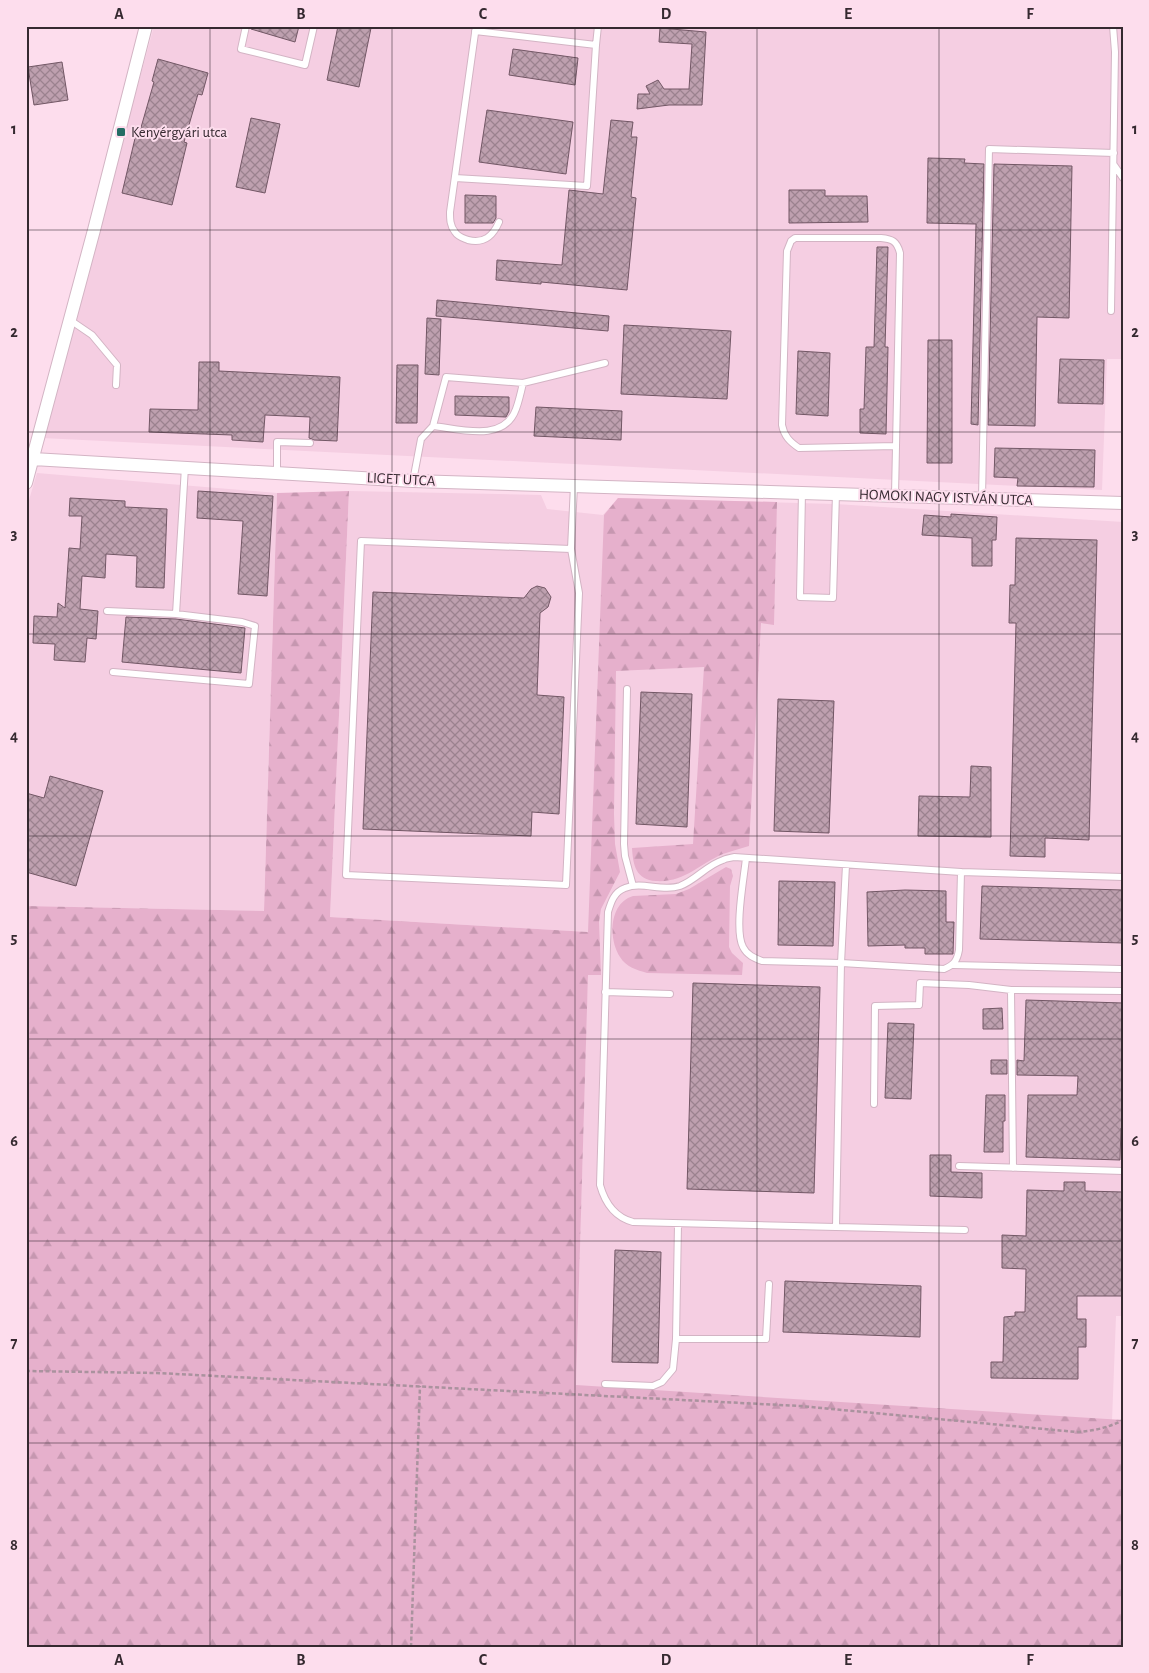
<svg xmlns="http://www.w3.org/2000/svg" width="1149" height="1673" font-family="'Alegreya Sans',sans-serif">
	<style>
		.built { fill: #f5cee2 }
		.forest { fill: url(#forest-firs) }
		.building { fill: url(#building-cross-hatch); stroke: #725765 }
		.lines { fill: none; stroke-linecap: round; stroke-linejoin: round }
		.lane-casing { stroke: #d3b4c4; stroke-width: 8 }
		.street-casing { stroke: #d3b4c4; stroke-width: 14 }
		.path { stroke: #aa929e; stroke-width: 2.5; stroke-dasharray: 4 2.5; stroke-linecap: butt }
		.lane { stroke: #fff; stroke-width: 6 }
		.street { stroke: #fff; stroke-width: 12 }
		.grid { fill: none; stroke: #352930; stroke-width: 1; stroke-opacity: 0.55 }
		.poi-dot { fill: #236c64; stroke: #fddded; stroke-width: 2 }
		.labels { text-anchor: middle; stroke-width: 4; stroke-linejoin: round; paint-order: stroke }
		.poi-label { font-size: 15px; fill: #352930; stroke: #fddded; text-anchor: start }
		.street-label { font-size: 15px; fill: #352930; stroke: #fddded }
		.neatline { fill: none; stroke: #352930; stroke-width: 2 }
		.grid-label { font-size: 16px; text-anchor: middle; font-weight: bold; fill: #352930 }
	</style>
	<defs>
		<pattern id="forest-firs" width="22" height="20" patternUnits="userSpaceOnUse" patternTransform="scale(1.25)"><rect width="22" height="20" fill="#e6b0cc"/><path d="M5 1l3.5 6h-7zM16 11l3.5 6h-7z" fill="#c697b0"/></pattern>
		<pattern id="building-cross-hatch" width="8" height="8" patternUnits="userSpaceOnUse" patternTransform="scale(1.25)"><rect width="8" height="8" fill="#bea0af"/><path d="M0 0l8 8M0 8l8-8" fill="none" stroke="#9b828f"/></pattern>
	</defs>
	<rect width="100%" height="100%" fill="#fddded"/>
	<!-- built -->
	<path class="built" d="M154 26H1123V359H1107L1102 490 42 438Z
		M37 473 277 493 264 911 26 906V510Z
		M349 491 541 495 547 509 603 515 618 498 835 504 1123 522V1316H1116L1112 1421 576 1386 589 932 330 917Z"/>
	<!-- forest -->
	<path class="forest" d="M349 491 330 917 588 932 604 515 618 498 777 502 774 625 761 623 749 846C740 849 731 851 723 854 699 864 684 883 656 881 636 880 633 865 632 848L693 844 704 667 616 671 614 814 615 844 620 872 601 909 599 922 601 975H588L576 1385 1123 1420V1647H26V906L264 911 277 493Z
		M726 867 731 869 733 876 730 886 729 947 732 953 743 963 742 975 647 973C637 970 626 967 620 957 608 939 609 903 633 896L676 894 689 889Z"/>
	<!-- building -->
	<path class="building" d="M251 26H299L295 42 251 29Z
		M338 26 371 28 359 87 327 80Z
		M660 28 706 32 702 105H669L637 109 638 94H650L646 86 658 80 664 89H689L692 44 659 42Z
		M513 49 578 58 575 85 509 75Z
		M158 59 208 73 202 95 198 94 184 142 187 143 172 205 122 193 137 130 140 131 154 82 152 81Z
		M62 62 68 100 34 105 28 67Z
		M487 110 573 122 566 174 479 162Z
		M251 118 280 124 265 193 236 187Z
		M611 120 633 122 631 137H637L631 197 636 198 627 290 541 282V284L496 280 497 260 562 265 569 190 603 194Z
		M928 158 965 159 964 163 984 164 978 425 971 424 976 224 927 223Z
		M994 164 1072 166 1069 318 1037 317 1035 426 988 425Z
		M789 190H825V196H867L868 222 789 223Z
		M465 195 496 196V218L493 223H465Z
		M877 247H888L885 347H888L886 434 860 433V409H864L866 347H874Z
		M437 300 609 316 608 331 436 316Z
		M427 318 441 319 439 375 425 374Z
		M624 325 731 331 727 399 621 394Z
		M928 340H952V463H927Z
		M798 351 830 353 828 416 796 414Z
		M1060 359 1104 360 1103 404 1058 403Z
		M199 362H219V371L340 377 337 441 314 440 309 438 310 417 265 415 263 442 232 440V435L149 432 150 409 198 410Z
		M397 365H418L417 423H396Z
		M455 396 509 397V411L506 417 455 415Z
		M536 407 622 411 621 440 534 436Z
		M995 448 1095 450 1094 487 1017 486 1018 478 994 477Z
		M198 491 273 496 267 596 238 594 243 521 197 518Z
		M70 498 125 501V507L167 509 164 588 136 587 137 556 106 554 105 578 82 576 80 609 98 611 96 639 87 638 85 662 54 660 55 644 33 643 34 616 57 617 58 603 65 608 69 548 80 549 82 516H69Z
		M951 514 997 517 996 540H992V566H972V538L922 535 924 515 951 517Z
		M1016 538 1097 540 1089 840 1045 838V857L1010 856 1016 623H1009L1010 585H1015Z
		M537 586 545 588 551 597 548 607 540 613 537 695 564 697 559 814 532 812 531 836 363 829 373 592 524 598 531 589Z
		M126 617 176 619 245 628 241 673 122 662Z
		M641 692 692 694 687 827 636 824Z
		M778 699 834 701 829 833 774 831Z
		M971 766 991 767V837L918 836 919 796 970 797Z
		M50 776 103 791 76 886 26 872V793L44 798Z
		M779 881 835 882 833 946 778 945Z
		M982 886 1123 890V943L980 939Z
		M905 890 946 891V922H954L953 954H925V948H905V945L868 946 867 892Z
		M693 983 820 987 814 1193 687 1189Z
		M1026 1000 1123 1003V1128H1121L1120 1160 1026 1157 1028 1095H1077L1078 1076 1017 1075V1060L1024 1061Z
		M1002 1008 1003 1029H983V1009Z
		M888 1023 914 1024 911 1099 885 1098Z
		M991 1060H1007V1074H991Z
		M986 1095H1005V1121H1003V1152H984Z
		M930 1155H951V1172L982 1173V1198L930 1196Z
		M1064 1182H1085V1191L1123 1192V1296H1077V1319H1086V1347H1078V1379L991 1378V1362H1003L1004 1317 1015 1316V1312H1025L1026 1269 1002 1268V1235L1026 1236 1027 1190 1064 1191Z
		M615 1250 661 1252 658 1363 612 1362Z
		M785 1281 921 1286 920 1337 783 1332Z"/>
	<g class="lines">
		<!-- lane casing -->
		<g class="lane-casing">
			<path id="lane" d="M246 26 241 49 305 65 314 26
				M476 26 450 212C450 219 450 226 455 232 458 237 463 238 468 240 484 244 493 236 499 222
				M596 45 598 26
				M1114 165 1123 178
				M455 178 587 186 596 45 475 31
				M1111 311 1115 52 1113 26
				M70 320 92 335 117 365 116 385
				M433 426C460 429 504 443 516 409 519 401 521 392 523 383
				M277 472V442L310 443
				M413 481 421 439 433 426 446 377 523 383 605 363
				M802 492 800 597 833 598 836 493
				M895 495 900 253C897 241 892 239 881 238H795L791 241 787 251 782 425C784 436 790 442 799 448L896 446
				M982 498 989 149 1114 153
				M571 549 361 541 346 875 566 885 579 593 571 549 574 485
				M107 611 176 614 185 467
				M113 672 249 684 255 626 242 622 176 614
				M627 689 624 844 625 856 633 886
				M746 858C744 878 734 930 743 947 747 955 754 958 762 961L841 963 846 865
				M953 965 1121 969
				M1011 990 1013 1168
				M605 992 670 994
				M874 1104 875 1006 919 1005 920 983 969 985 1011 990 1123 991
				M959 1166 1123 1171
				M836 1227 633 1222C614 1217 605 1203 600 1185L608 912C611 902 614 892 625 888 642 881 662 892 680 886 696 880 707 865 723 860 726 858 731 858 734 857L961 872
				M965 1230 836 1227 841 963 944 969C954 965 957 961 959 950L961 872 1123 877
				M676 1339H766L769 1284
				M605 1384 653 1386 662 1382 673 1369 676 1339 678 1224"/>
		</g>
		<!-- street casing -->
		<g class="street-casing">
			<path id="street" d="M33 459 413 481 1123 503
				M26 483 94 230 146 26"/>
		</g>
		<!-- path -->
		<path class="path" d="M26 1371 157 1373 800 1406 1076 1432C1093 1431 1108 1428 1123 1420
			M411 1647 420 1386"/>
		<!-- lane -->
		<use href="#lane" class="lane"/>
		<!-- street -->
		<use href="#street" class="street"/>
	</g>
	<!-- grid -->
	<path class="grid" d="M210 26V1647M392 26V1647M575 26V1647M757 26V1647M939 26V1647M26 230H1123M26 432H1123M26 634H1123M26 836H1123M26 1039H1123M26 1241H1123M26 1443H1123"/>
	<!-- markers -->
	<rect class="poi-dot" x="116" y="127" width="10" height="10" rx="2.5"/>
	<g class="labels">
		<!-- poi labels -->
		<g class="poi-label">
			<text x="131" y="137">Kenyérgyári utca</text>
		</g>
		<!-- street labels -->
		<g class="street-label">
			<text transform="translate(401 479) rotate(3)" y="5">LIGET UTCA</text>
			<text transform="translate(946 497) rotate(2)" y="5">HOMOKI NAGY ISTVÁN UTCA</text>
		</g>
	</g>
	<!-- border -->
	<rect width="1149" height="1673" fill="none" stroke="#fddded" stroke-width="55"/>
	<rect x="28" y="28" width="1094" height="1618" class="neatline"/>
	<g class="grid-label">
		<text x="119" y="19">A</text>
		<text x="301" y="19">B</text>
		<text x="483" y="19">C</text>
		<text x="666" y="19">D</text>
		<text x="848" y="19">E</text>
		<text x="1030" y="19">F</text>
		<text x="14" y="134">1</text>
		<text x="1135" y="134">1</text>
		<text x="14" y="337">2</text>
		<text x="1135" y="337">2</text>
		<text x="14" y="539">3</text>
		<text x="1135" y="539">3</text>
		<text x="14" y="741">4</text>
		<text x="1135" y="741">4</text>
		<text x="14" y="943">5</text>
		<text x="1135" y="943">5</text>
		<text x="14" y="1146">6</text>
		<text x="1135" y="1146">6</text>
		<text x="14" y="1348">7</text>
		<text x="1135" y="1348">7</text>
		<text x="14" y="1550">8</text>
		<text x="1135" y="1550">8</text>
		<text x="119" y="1665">A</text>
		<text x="301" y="1665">B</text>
		<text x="483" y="1665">C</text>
		<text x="666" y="1665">D</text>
		<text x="848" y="1665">E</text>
		<text x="1030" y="1665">F</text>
	</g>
</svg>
